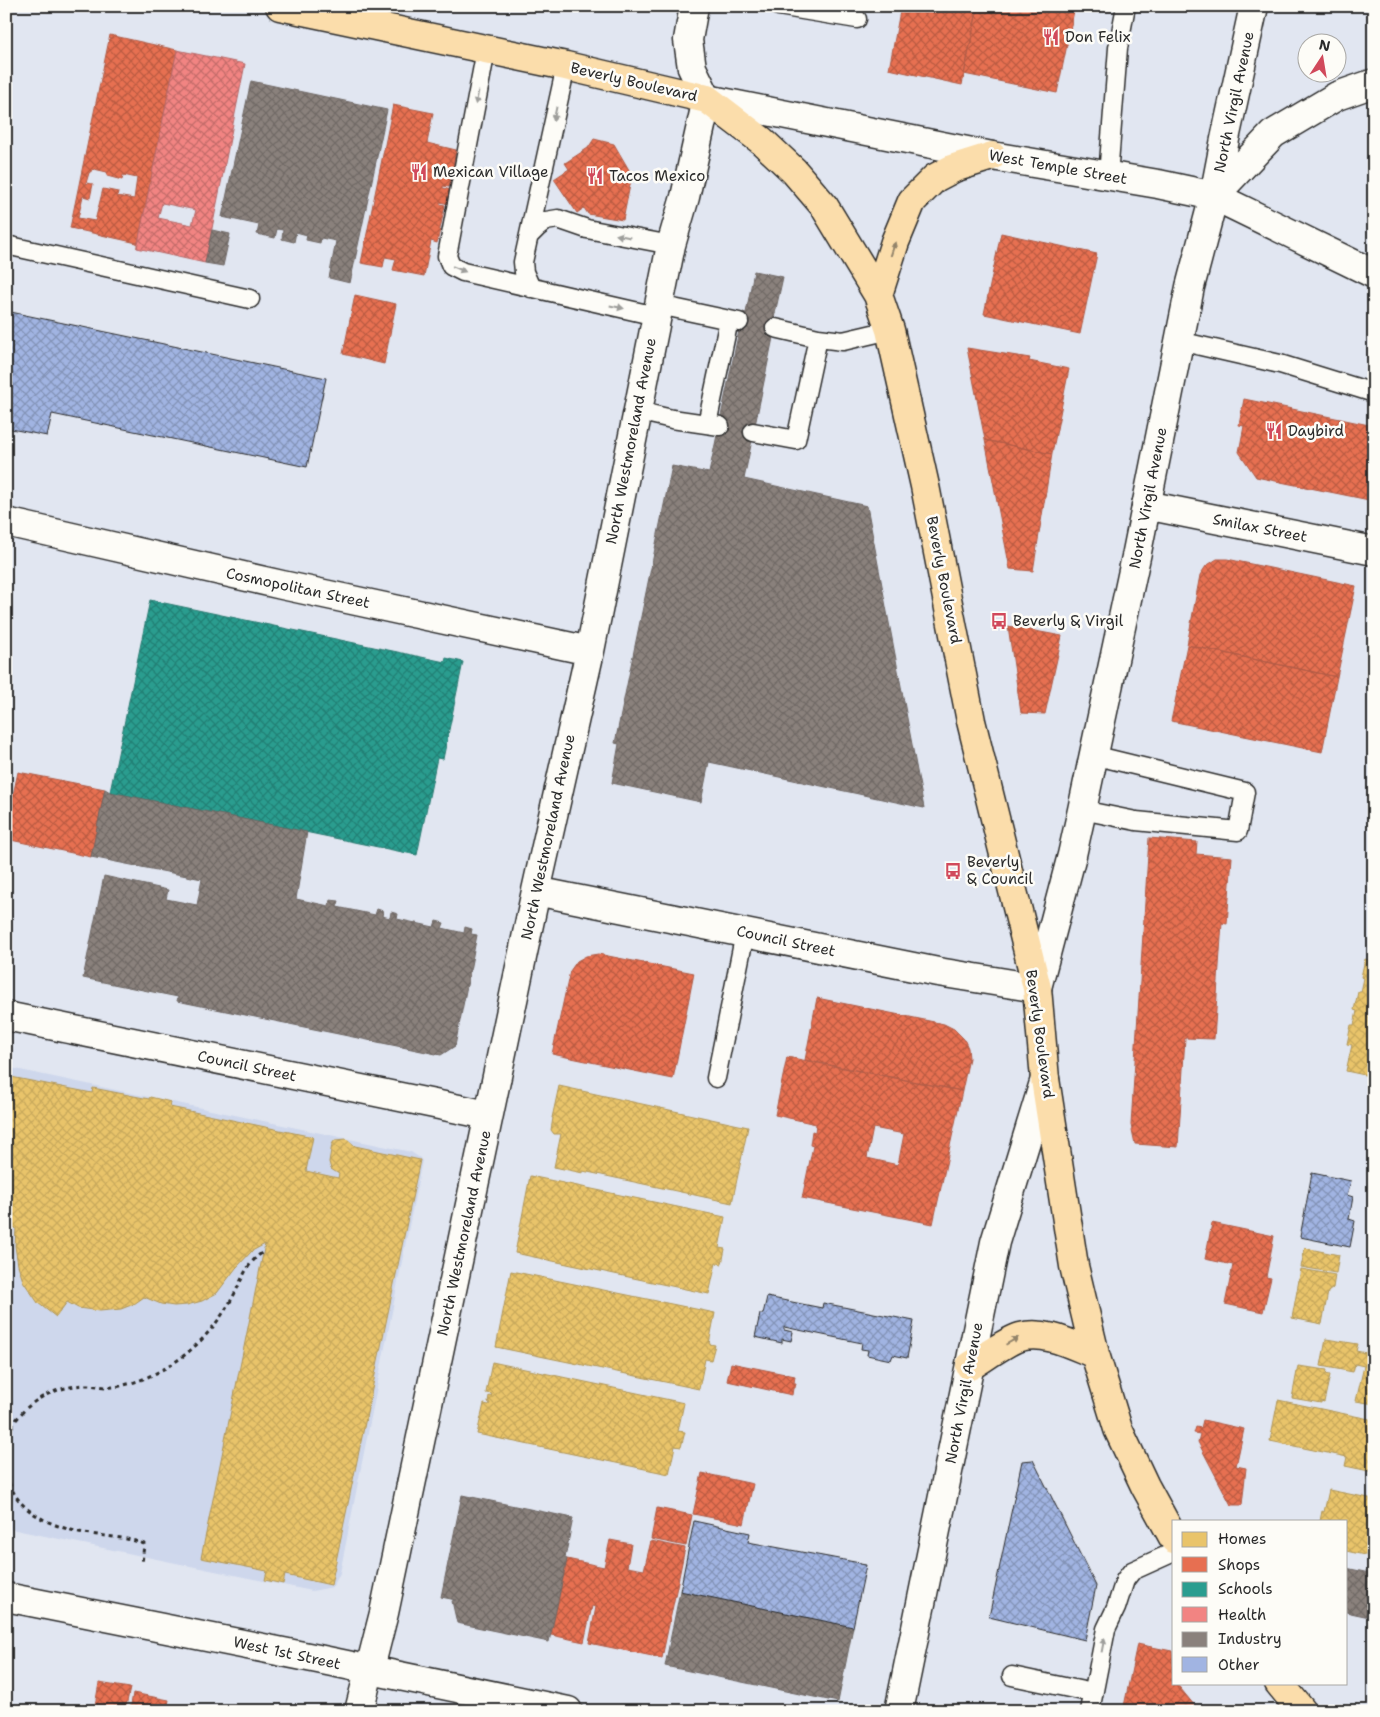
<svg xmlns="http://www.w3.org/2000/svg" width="1380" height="1717" font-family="'Shantell Sans',sans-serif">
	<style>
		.built { fill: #ced7ec }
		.homes { fill: url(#homes-cross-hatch); stroke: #b09657 }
		.shops { fill: url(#shops-cross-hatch); stroke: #af5b46; fill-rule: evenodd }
		.schools { fill: url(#schools-cross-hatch); stroke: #2a7b71 }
		.health { fill: url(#health-cross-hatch); stroke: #b66968; fill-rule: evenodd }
		.industry { fill: url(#industry-cross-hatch); stroke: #6e6764 }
		.building { fill: url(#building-cross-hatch); stroke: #2b2b2b }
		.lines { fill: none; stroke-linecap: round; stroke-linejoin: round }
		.service-casing { stroke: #2b2b2b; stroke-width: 21 }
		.minor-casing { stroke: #2b2b2b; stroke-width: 31 }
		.tertiary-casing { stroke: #2b2b2b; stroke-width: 31 }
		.secondary-casing { stroke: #2b2b2b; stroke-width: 31 }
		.primary-casing { stroke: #2b2b2b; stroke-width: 31 }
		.path { stroke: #2b2b2b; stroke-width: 3; stroke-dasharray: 4 4; stroke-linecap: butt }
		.service { stroke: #fdfcf7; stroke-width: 18 }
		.minor { stroke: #fdfcf7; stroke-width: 28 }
		.tertiary { stroke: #fdfcf7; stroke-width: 28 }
		.secondary { stroke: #fdfcf7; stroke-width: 28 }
		.primary { stroke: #fbddab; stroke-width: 28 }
		.oneway { fill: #9e9e9b }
		.oneway2 { fill: #93846b }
		.labels { text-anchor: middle; stroke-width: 5; stroke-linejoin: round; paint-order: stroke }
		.poi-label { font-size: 15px; fill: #2b2b2b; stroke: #fdfcf7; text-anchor: start }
		.street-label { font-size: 15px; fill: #2b2b2b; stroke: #fdfcf7 }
	</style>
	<defs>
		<pattern id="homes-cross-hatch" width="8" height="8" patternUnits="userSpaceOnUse" patternTransform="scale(1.25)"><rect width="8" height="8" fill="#e9c46a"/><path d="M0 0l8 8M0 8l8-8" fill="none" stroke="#c8a95c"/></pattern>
		<pattern id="shops-cross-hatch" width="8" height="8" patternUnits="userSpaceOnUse" patternTransform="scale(1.25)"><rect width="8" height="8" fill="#e76f51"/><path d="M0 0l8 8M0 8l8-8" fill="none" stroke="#bb5b43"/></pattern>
		<pattern id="schools-cross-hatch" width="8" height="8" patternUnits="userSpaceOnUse" patternTransform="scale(1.25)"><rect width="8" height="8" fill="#2a9d8f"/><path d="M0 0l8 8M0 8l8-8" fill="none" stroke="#248075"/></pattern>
		<pattern id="health-cross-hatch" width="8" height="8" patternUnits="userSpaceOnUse" patternTransform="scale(1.25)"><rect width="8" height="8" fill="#f28482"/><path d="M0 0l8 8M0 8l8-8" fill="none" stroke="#c46c6b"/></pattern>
		<pattern id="industry-cross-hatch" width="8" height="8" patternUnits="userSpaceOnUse" patternTransform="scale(1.25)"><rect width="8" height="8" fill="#8a817c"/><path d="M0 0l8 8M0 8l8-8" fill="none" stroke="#716a66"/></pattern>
		<pattern id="building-cross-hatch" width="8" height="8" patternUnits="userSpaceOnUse" patternTransform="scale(1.25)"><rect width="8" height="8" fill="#a1b4e2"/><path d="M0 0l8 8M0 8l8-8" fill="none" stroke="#8393b7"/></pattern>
	</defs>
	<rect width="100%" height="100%" fill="#e1e6f1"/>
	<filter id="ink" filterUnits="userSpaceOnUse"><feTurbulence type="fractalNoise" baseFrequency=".02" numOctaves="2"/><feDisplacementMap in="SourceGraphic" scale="10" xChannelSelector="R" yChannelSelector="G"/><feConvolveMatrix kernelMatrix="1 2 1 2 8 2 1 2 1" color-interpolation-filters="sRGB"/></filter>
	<g filter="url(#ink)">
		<!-- built -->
		<path class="built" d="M6 1067 411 1152 420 1158 422 1161 340 1573 333 1587 312 1591 6 1528Z"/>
		<!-- homes -->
		<path class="homes" d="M1374 936V1077L1346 1071 1352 1045 1347 1044 1351 1025H1354L1357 1011 1354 1010 1358 992H1361L1364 978 1361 977 1365 959 1369 960Z
			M6 1076 92 1093 93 1088 149 1099 150 1097 171 1102 170 1107 313 1137 306 1171 338 1178 339 1174 331 1169 329 1162 332 1144 335 1140 347 1139 355 1146 420 1160 331 1585 285 1575 283 1584 265 1580 267 1571 201 1558 265 1244 252 1251 236 1268 217 1293 202 1301 187 1305 174 1306 161 1304 144 1297 134 1304 121 1309 100 1311 78 1308 67 1302 56 1317 38 1303 23 1281 18 1265 15 1246 16 1228 6 1226Z
			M559 1086 748 1127 732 1203 583 1171V1173L554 1167 561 1134H554L551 1130 553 1118H552Z
			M530 1176 725 1217 719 1248 725 1249 722 1264 716 1263 709 1294 515 1253Z
			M1305 1248 1339 1255 1336 1273 1301 1267Z
			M1301 1269 1335 1275 1333 1288 1328 1292 1322 1324 1292 1318Z
			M511 1271 715 1313 709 1344 715 1345 711 1360 705 1359 699 1389 496 1347Z
			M1326 1339 1358 1344 1356 1351 1366 1353 1369 1341 1374 1342V1404L1356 1401 1364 1366 1355 1364 1353 1372 1321 1366Z
			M492 1362 684 1403 678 1431 685 1432 681 1447 675 1446 669 1474 477 1434 484 1404 489 1405 490 1403 488 1402 489 1396 491 1397 492 1394 486 1393Z
			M1298 1366 1327 1370 1326 1374 1330 1375 1324 1402 1321 1401V1403L1292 1398Z
			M1278 1400 1374 1420V1472L1345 1466 1347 1457 1270 1441Z
			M1329 1490 1374 1499V1557L1346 1551V1521H1320L1322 1511 1324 1512Z"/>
		<!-- shops -->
		<path class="shops" d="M901 6H978L962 85 889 69Z
			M978 6H1075L1057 93 964 74Z
			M110 35 177 50 137 248V243L70 228ZM94 169 107 172V176L122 180 123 175 137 178 134 199 117 196 118 192 103 189 95 221 78 218 83 196 90 198 93 184 86 183 89 173Z
			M393 105 433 113 427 143 456 150 449 187 443 186V188L451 190 449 204 440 202V204L445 205 437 243 431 241 424 276 393 270 396 259 385 257 383 267 361 263Z
			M594 139 614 144 632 175 623 220 588 214 584 208 577 213 554 179 569 169 565 163 588 148Z
			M1001 233 1097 254 1080 334 984 314Z
			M355 295 396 304 384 364 343 354Z
			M967 348 1030 358 1029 361 1069 369 1052 454 985 440Z
			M1244 399 1374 426V501L1256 477 1239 452 1244 426 1239 425Z
			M985 440 1052 454 1033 571 1010 569Z
			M1217 559H1227L1356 586 1337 677 1187 645 1200 575 1206 566Z
			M1008 626 1062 636 1045 714 1021 713Z
			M1187 645 1337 677 1322 752 1171 721Z
			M18 772 105 789 91 857 6 839V827Z
			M1149 838 1197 842 1196 854 1232 857 1227 924 1222 923 1214 1039 1185 1038 1178 1147 1135 1144 1131 1125Z
			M598 954 694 973 673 1079 552 1054 570 971 577 961 586 956Z
			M817 998 944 1024 954 1029 964 1039 968 1048 969 1058 962 1091 805 1060Z
			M787 1057 962 1091 933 1224 802 1198 813 1146 810 1145 812 1131 815 1132 816 1124 775 1115ZM873 1128 904 1134 898 1165 867 1158Z
			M1212 1223 1274 1236 1266 1277 1271 1278 1263 1312 1225 1304 1233 1265 1205 1259Z
			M731 1363 795 1376 794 1383H796L795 1388H793L792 1395 727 1381Z
			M1203 1420 1244 1429 1236 1466 1246 1468 1242 1505H1231L1198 1442 1200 1434 1194 1433 1196 1427 1201 1428Z
			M702 1473 753 1484 744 1524 693 1514Z
			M657 1508 692 1515 686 1546 651 1539Z
			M610 1540 631 1544 627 1567 644 1570 651 1541 685 1548 662 1658 589 1643 596 1607 592 1606 584 1642 551 1635 567 1559 604 1567Z
			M1137 1644 1172 1651 1174 1683H1176L1199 1711H1123Z
			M99 1683 130 1688 125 1711H94Z
			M133 1693 169 1700 168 1705 173 1706V1711H130Z"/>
		<!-- schools -->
		<path class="schools" d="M150 600 445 662 446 658 463 662 443 759 437 758 417 855 110 792Z"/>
		<!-- health -->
		<path class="health" d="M177 50 245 64 205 263 137 248ZM162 203 196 210 192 225 158 218Z"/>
		<!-- industry -->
		<path class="industry" d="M251 81 387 110 350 283 329 278 336 241 321 238 320 243 306 240 307 235 296 232 294 242 282 239 283 230 277 229 275 238 257 234 259 225 222 217Z
			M212 230 230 234 223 266 205 263Z
			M754 271 783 277 774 318H777L744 479 867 506 924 808 709 762 701 802 612 783 619 744 615 743 672 466 709 473 743 312 746 313Z
			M105 789 110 792 307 832 296 899 329 906 330 900 339 901 337 907 375 915 377 909 383 911 382 916 390 918 391 912 398 914 397 919 434 927 436 921 444 923 442 928 464 933 465 927 472 929 471 934 477 935 455 1046 441 1055 177 1001 178 997 83 978 104 876 168 890 166 899 197 905 202 879 91 857Z
			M462 1495 573 1518 565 1558 567 1559 549 1642 457 1623 452 1601 456 1600 441 1597Z
			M1346 1568 1374 1574V1618L1346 1612Z
			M680 1591 853 1627 838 1702 665 1666Z"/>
		<!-- building -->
		<path class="building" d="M6 311 326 378 307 467 52 414 47 436 6 428Z
			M1312 1173 1351 1181 1347 1195 1353 1197 1349 1219 1355 1221 1350 1247 1300 1237Z
			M767 1297 822 1308 823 1303 914 1321 907 1358 893 1355 891 1360 867 1355 868 1350 861 1349 862 1343 784 1327V1330L793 1332 791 1341 782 1339V1343L755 1337 760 1314H763Z
			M1033 1460 1096 1586 1085 1640 989 1617 1022 1461Z
			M694 1521 750 1533 748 1542 860 1563V1564L866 1565 853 1627 680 1591Z"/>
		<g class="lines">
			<!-- service casing -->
			<g class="service-casing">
				<path id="service" d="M778 6 857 19
					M486 50 447 256 451 266 463 272 656 316
					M1108 176 1118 48 1126 6
					M530 235 538 227 546 221 558 219 587 229 671 245
					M6 245 250 299
					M531 288 524 272 523 262 566 66
					M659 305 739 322
					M775 328 818 338 843 341 890 330
					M1179 341 1280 364 1374 393
					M637 411 672 419 720 426
					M707 424 729 320
					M753 432 796 440 818 338
					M1082 810 1136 821 1238 831 1245 792 1093 755
					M716 1078 745 933
					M1012 1676 1093 1693
					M1090 1711 1106 1629 1116 1608 1125 1580 1132 1571 1174 1552"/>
			</g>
			<!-- minor casing -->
			<g class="minor-casing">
				<path id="minor" d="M1146 505 1374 551
					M6 522 282 585 590 651
					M536 891 938 972 1037 988
					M6 1016 488 1115
					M359 1711 384 1613 536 891 590 651 671 245 685 197 707 99 692 68 688 40 694 6"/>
			</g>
			<!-- tertiary casing -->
			<g class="tertiary-casing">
				<path id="tertiary" d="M6 1597 318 1659 568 1711"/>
			</g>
			<!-- secondary casing -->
			<g class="secondary-casing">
				<path id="secondary" d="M707 99 992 156 1158 184 1214 196 1374 274
					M1214 196 1273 134 1337 96 1374 83
					M1037 988 1072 855 1082 810 1137 552 1190 287 1214 196 1225 139 1254 6
					M899 1711 995 1242 1045 1079"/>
			</g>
			<!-- primary casing -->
			<g class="primary-casing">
				<path id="primary" d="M280 6 566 66 707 99 762 141 794 171 824 206 878 295 890 330 925 486 971 721 1037 988 1045 1079 1074 1266 1095 1354 1118 1429 1145 1486 1174 1539
					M878 295 895 242 912 201 935 178 954 168 992 156
					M970 1366C982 1359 1008 1340 1020 1337 1046 1330 1072 1345 1095 1354
					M1279 1683 1302 1711"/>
			</g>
			<!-- path -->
			<path class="path" d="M6 1450C8 1442 9 1432 13 1425 28 1399 58 1386 87 1385 96 1385 105 1388 114 1387 133 1384 150 1377 167 1367 193 1352 215 1328 230 1302 241 1284 244 1265 263 1252
				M6 1451C7 1460 7 1471 9 1481 18 1515 61 1530 91 1534 109 1537 127 1537 144 1544L142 1564"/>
			<!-- service -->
			<use href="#service" class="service"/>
			<!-- minor -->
			<use href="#minor" class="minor"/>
			<!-- tertiary -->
			<use href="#tertiary" class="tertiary"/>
			<!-- secondary -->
			<use href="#secondary" class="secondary"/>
			<!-- primary -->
			<use href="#primary" class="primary"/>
		</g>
		<!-- one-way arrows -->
		<defs><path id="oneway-solid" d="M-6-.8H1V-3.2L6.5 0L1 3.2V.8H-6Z" transform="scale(1.25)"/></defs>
		<g class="oneway">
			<use href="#oneway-solid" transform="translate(477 98) rotate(101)"/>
			<use href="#oneway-solid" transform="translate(555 114) rotate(102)"/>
			<use href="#oneway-solid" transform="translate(623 236) rotate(-169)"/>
			<use href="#oneway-solid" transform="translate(459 269) rotate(23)"/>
			<use href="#oneway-solid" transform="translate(617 307) rotate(12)"/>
			<use href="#oneway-solid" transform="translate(1103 1645) rotate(-79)"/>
		</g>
		<g class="oneway2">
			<use href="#oneway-solid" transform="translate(893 249) rotate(-72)"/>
			<use href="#oneway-solid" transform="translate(1012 1341) rotate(-30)"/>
		</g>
	</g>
	<!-- icons -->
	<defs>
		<g id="restaurant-bare" transform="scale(1.35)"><path d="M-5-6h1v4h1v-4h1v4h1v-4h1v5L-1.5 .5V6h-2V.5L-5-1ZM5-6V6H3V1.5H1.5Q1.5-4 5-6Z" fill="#d1495b" stroke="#fdfcf7" stroke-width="2.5" paint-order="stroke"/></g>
		<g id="bus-bare" transform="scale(1.35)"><path d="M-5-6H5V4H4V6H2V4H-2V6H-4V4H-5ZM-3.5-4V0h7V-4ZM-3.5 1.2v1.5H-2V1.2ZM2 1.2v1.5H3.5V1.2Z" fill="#d1495b" stroke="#fdfcf7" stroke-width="2.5" paint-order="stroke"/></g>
	</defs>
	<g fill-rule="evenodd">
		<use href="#restaurant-bare" x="1051" y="37"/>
		<use href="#restaurant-bare" x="419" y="172"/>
		<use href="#restaurant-bare" x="595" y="176"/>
		<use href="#restaurant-bare" x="1274" y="431"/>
		<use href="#bus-bare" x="999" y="621"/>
		<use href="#bus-bare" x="953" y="871"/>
	</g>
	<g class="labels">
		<!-- poi labels -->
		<g class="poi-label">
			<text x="1065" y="42">Don Felix</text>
			<text x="433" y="177">Mexican Village</text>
			<text x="609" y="181">Tacos Mexico</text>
			<text x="1288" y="436">Daybird</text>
			<text x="1013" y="626">Beverly &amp; Virgil</text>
			<text x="967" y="867">Beverly<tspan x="967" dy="17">&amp; Council</tspan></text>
		</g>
		<!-- street labels -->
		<g class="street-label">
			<text transform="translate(634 82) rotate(13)" y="5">Beverly Boulevard</text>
			<text transform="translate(1234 102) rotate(-78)" y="5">North Virgil Avenue</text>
			<text transform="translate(1058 167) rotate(10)" y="5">West Temple Street</text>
			<text transform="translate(631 441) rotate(-79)" y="5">North Westmoreland Avenue</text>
			<text transform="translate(1148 498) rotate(-79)" y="5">North Virgil Avenue</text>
			<text transform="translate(1260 528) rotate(11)" y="5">Smilax Street</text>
			<text transform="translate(944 580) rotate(79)" y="5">Beverly Boulevard</text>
			<text transform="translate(298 588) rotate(12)" y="5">Cosmopolitan Street</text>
			<text transform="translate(548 837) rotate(-78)" y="5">North Westmoreland Avenue</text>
			<text transform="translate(786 941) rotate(12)" y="5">Council Street</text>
			<text transform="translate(1040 1034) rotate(82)" y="5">Beverly Boulevard</text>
			<text transform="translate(247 1066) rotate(12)" y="5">Council Street</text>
			<text transform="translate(464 1233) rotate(-78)" y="5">North Westmoreland Avenue</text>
			<text transform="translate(964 1393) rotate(-79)" y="5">North Virgil Avenue</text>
			<text transform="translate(287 1653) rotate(12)" y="5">West 1st Street</text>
		</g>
	</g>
	<!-- margin -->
	<rect width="1380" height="1717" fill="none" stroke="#fdfcf7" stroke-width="25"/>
	<rect x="12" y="12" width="1355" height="1692" fill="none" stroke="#2b2b2b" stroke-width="2" filter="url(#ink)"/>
	<!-- legend -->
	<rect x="1172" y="1520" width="175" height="165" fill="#fdfcf7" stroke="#a9a8a5"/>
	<rect x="1182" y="1532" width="25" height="15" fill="#e9c46a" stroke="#a9a8a5"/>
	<text x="1218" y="1544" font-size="15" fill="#2b2b2b">Homes</text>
	<rect x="1182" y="1557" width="25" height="15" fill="#e76f51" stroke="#a9a8a5"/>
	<text x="1218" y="1570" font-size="15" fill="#2b2b2b">Shops</text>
	<rect x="1182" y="1582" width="25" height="15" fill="#2a9d8f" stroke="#a9a8a5"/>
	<text x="1218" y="1594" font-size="15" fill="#2b2b2b">Schools</text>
	<rect x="1182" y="1607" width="25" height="15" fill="#f28482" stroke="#a9a8a5"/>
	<text x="1218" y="1620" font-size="15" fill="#2b2b2b">Health</text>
	<rect x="1182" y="1632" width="25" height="15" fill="#8a817c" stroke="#a9a8a5"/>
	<text x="1218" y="1644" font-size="15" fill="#2b2b2b">Industry</text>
	<rect x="1182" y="1657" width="25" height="15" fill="#a1b4e2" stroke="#a9a8a5"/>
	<text x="1218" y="1670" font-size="15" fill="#2b2b2b">Other</text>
	<!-- north arrow -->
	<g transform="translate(1322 58) rotate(12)"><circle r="24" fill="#fdfcf7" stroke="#a9a8a5"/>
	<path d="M0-4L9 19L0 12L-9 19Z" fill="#d1495b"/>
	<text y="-8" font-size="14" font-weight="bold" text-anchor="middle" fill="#2b2b2b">N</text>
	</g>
</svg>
